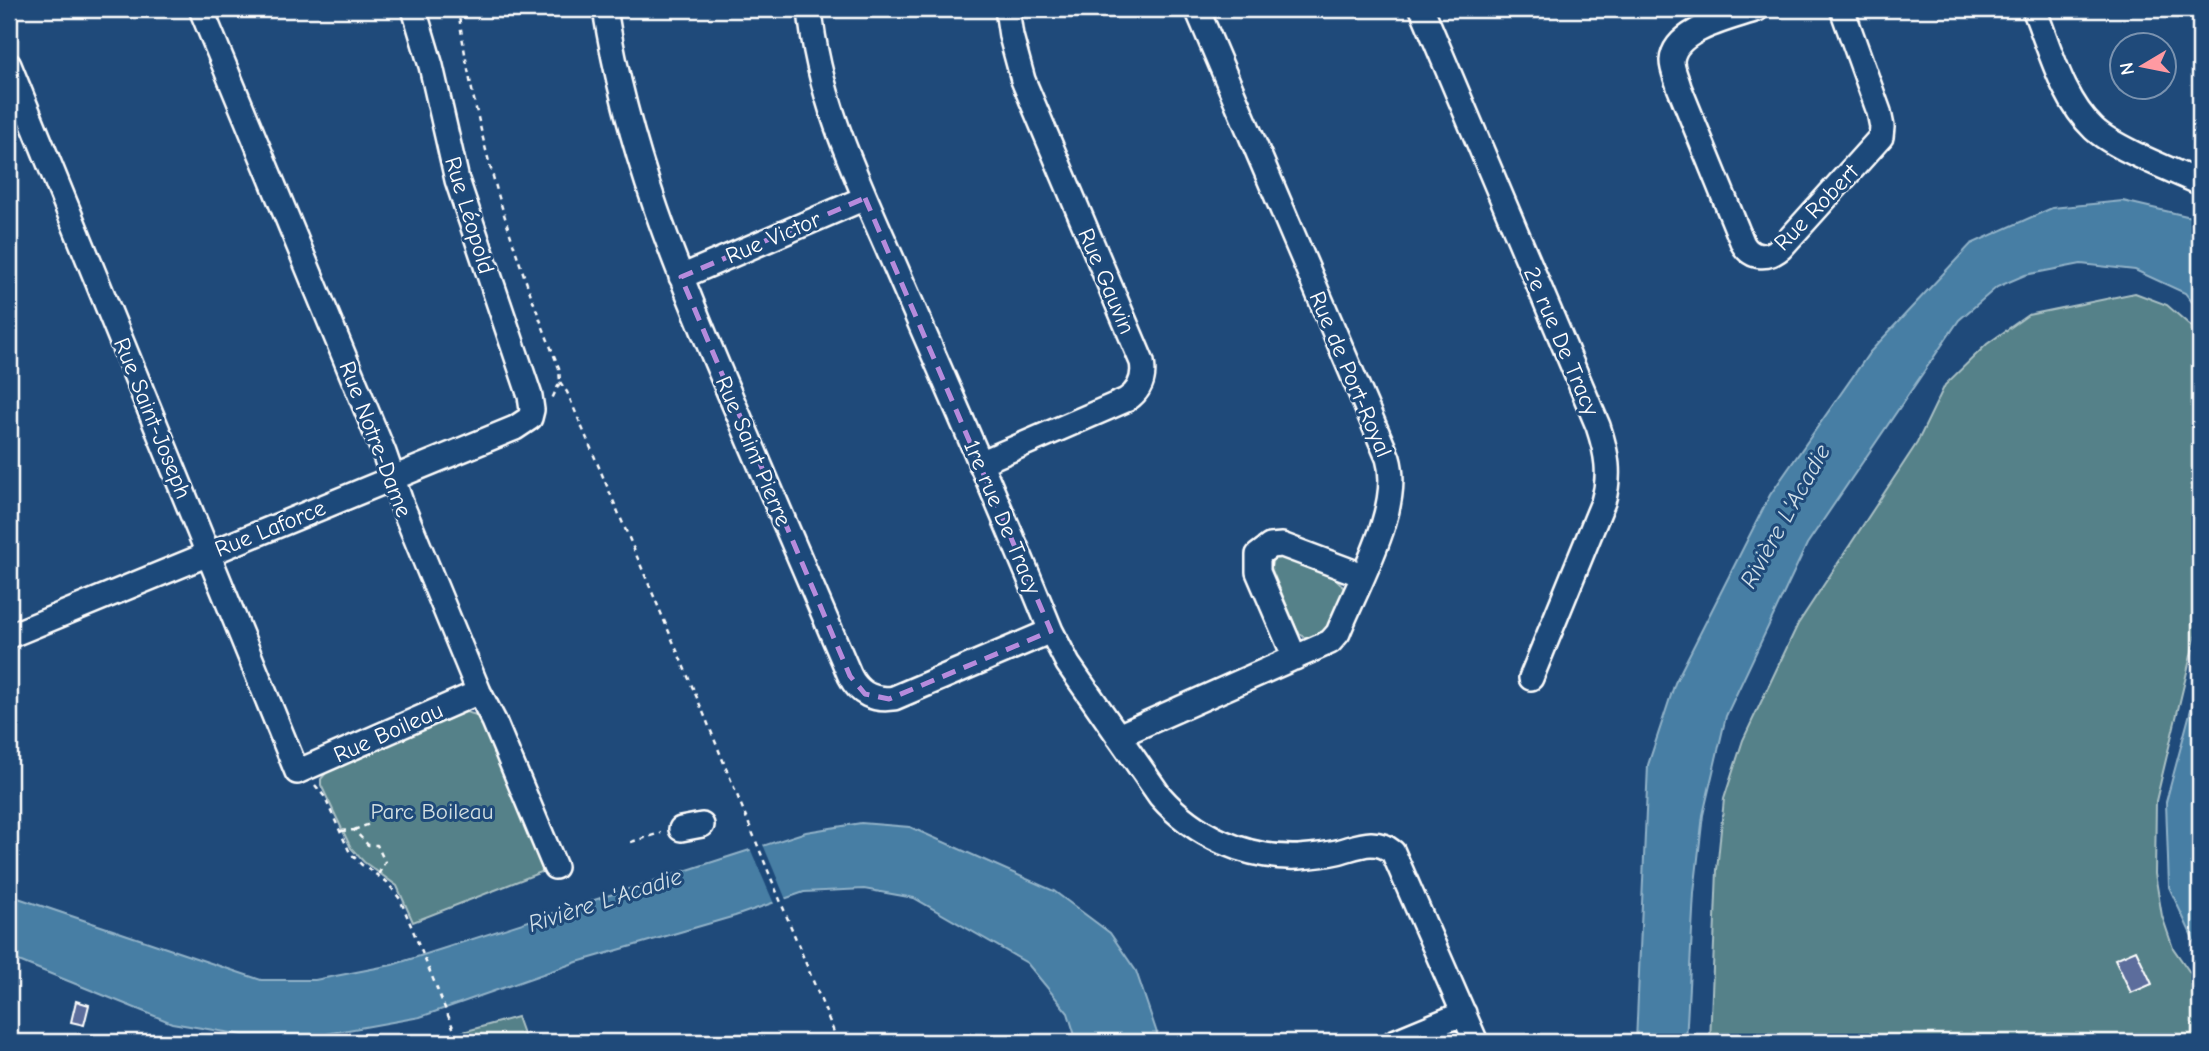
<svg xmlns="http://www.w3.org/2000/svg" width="2209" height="1051" font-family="'Comic Neue',sans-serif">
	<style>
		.green { fill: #558189; stroke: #aac0c4; stroke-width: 2 }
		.water { fill: #477ea4; stroke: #91b2c8; stroke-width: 2 }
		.pier { fill: #1f4a7a }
		.building { fill: #5b6d9c; stroke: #fff; stroke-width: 2 }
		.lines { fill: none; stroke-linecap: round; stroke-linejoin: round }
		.minor-casing { stroke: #fff; stroke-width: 28 }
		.path { stroke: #fff; stroke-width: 2.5; stroke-dasharray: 5 5; stroke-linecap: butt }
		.minor { stroke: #1f4a7a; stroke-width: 23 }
		.marked { fill: none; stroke: #b68bdc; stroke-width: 5; stroke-dasharray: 14 9; stroke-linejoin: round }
		.labels { text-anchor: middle; stroke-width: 6; stroke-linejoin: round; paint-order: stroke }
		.street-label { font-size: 23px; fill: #fff; stroke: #1f4a7a }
		.park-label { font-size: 23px; fill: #d4e0e2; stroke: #1f4a7a }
		.water-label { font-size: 24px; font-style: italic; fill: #d1dfe8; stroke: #1f4a7a }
	</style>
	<rect width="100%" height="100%" fill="#1f4a7a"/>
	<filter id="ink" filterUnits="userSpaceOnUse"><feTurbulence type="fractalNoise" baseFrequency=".0143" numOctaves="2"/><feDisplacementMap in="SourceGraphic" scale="14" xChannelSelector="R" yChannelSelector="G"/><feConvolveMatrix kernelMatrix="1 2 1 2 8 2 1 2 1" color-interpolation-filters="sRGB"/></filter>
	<g filter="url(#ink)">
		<!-- green -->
		<path class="green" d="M2135 293 2167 305 2200 334V618L2156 801 2155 874 2162 916 2173 948 2200 987V1042H1710L1717 870 1724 799 1743 740 1798 624 1917 443 1945 385 1987 344 2028 315Z
			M1277 555C1294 561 1339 572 1344 590 1338 605 1320 661 1297 630L1271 568 1273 558Z
			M466 712 480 716 544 871 413 922 397 886 364 862 351 848 321 785V779L330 768Z
			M517 1017 526 1042H427Z"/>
		<!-- water -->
		<path class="water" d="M2123 201 2191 217 2200 223V312L2185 293 2135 270 2081 264 2025 275 1997 287 1959 320 1807 544 1726 716 1703 815 1694 893 1686 1042H1636L1648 765 1675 683 1770 495 1870 352 1971 244 2052 208Z
			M2200 676V950L2196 945 2169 887 2166 802Z
			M861 823 910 827 1054 891 1110 933 1136 971 1160 1042H1077L1068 1013 1027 963 914 898 864 889 804 892 735 916 577 962 420 1017 326 1034 243 1035 172 1023 9 957V895L261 980H315L392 965 806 832Z"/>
		<!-- pier -->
		<path class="pier" d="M762 842 787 902 775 906 749 846Z"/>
		<!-- building -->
		<path class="building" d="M2136 950 2152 984 2131 993 2115 959Z
			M76 1001 89 1005 84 1025 71 1022Z"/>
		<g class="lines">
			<!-- minor casing -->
			<g class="minor-casing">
				<path id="minor" d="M201 9 384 453 402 505 479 692 494 721 555 867
					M605 9C627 150 677 271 733 402 772 493 811 584 850 676 859 694 874 701 894 698L1051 631
					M810 9C818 103 862 189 899 275 950 393 1003 512 1051 631L1068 664 1160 796C1195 836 1246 859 1299 857 1312 856 1325 855 1337 852 1357 847 1375 837 1393 852L1476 1042
					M1422 9 1598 426C1607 453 1611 475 1603 502L1531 678
					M1757 9C1732 18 1674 29 1672 61 1672 70 1677 79 1679 87L1743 244C1752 259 1768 259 1781 248L1881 137 1882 127 1879 112 1842 9
					M2034 9C2050 48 2062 99 2094 129 2116 149 2172 170 2200 183
					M9 65 297 772 479 692
					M681 277 865 198
					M980 463 1126 400C1140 391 1145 378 1142 362L1023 80 1011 36 1007 9
					M9 636 515 428 530 418 532 410 530 396 457 180 431 66 414 9
					M1295 658 1258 572V555L1270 546 1282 545 1362 575
					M1118 736 1330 642 1338 633C1357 585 1403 508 1388 458L1197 9
					M681 829 702 825
					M1394 1042 1464 1013"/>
			</g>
			<!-- path -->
			<path class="path" d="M458 9C475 133 512 252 559 368L560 382 551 401
				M560 382 567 392 706 719 838 1042
				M315 785 324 796 350 853 362 865 387 882 400 899 459 1042
				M354 830 372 823
				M341 831 354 830 368 845H377L385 862 378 875
				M631 842 661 833"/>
			<!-- minor -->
			<use href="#minor" class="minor"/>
		</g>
	</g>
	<!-- marked area -->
	<path class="marked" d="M865 198 1051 631 889 699 865 694 850 676 681 277Z"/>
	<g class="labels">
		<!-- street labels -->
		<g class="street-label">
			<text transform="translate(1816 207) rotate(-46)" y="8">Rue Robert</text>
			<text transform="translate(470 215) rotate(73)" y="8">Rue Léopold</text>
			<text transform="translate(773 237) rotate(-23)" y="8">Rue Victor</text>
			<text transform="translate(1107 281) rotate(67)" y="8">Rue Gauvin</text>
			<text transform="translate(1562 341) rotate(67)" y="8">2e rue De Tracy</text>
			<text transform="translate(1351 374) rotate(67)" y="8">Rue de Port-Royal</text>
			<text transform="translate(153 418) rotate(68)" y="8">Rue Saint-Joseph</text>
			<text transform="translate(376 439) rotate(69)" y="8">Rue Notre-Dame</text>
			<text transform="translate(754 451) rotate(67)" y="8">Rue Saint Pierre</text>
			<text transform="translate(1003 517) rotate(67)" y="8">1re rue De Tracy</text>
			<text transform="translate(270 528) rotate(-22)" y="8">Rue Laforce</text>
			<text transform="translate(388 732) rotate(-24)" y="8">Rue Boileau</text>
		</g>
		<!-- park labels -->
		<g class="park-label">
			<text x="432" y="819">Parc Boileau</text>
		</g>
		<!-- water labels -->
		<g class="water-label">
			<text transform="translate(1785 516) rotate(-61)" y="8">Rivière L'Acadie</text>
			<text transform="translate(605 900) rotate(-18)" y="8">Rivière L'Acadie</text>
		</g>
	</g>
	<!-- margin -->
	<rect width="2209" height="1051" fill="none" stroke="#1f4a7a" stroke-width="35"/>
	<rect x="18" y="18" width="2174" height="1016" fill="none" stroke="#fff" stroke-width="2.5" filter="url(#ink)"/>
	<!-- north arrow -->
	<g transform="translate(2143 66) rotate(260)"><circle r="33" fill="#1f4a7a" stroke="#7992af" stroke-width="2"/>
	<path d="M0-5L12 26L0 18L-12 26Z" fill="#ff9aa2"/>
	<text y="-10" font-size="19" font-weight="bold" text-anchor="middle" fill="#ffffff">N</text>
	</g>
</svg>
